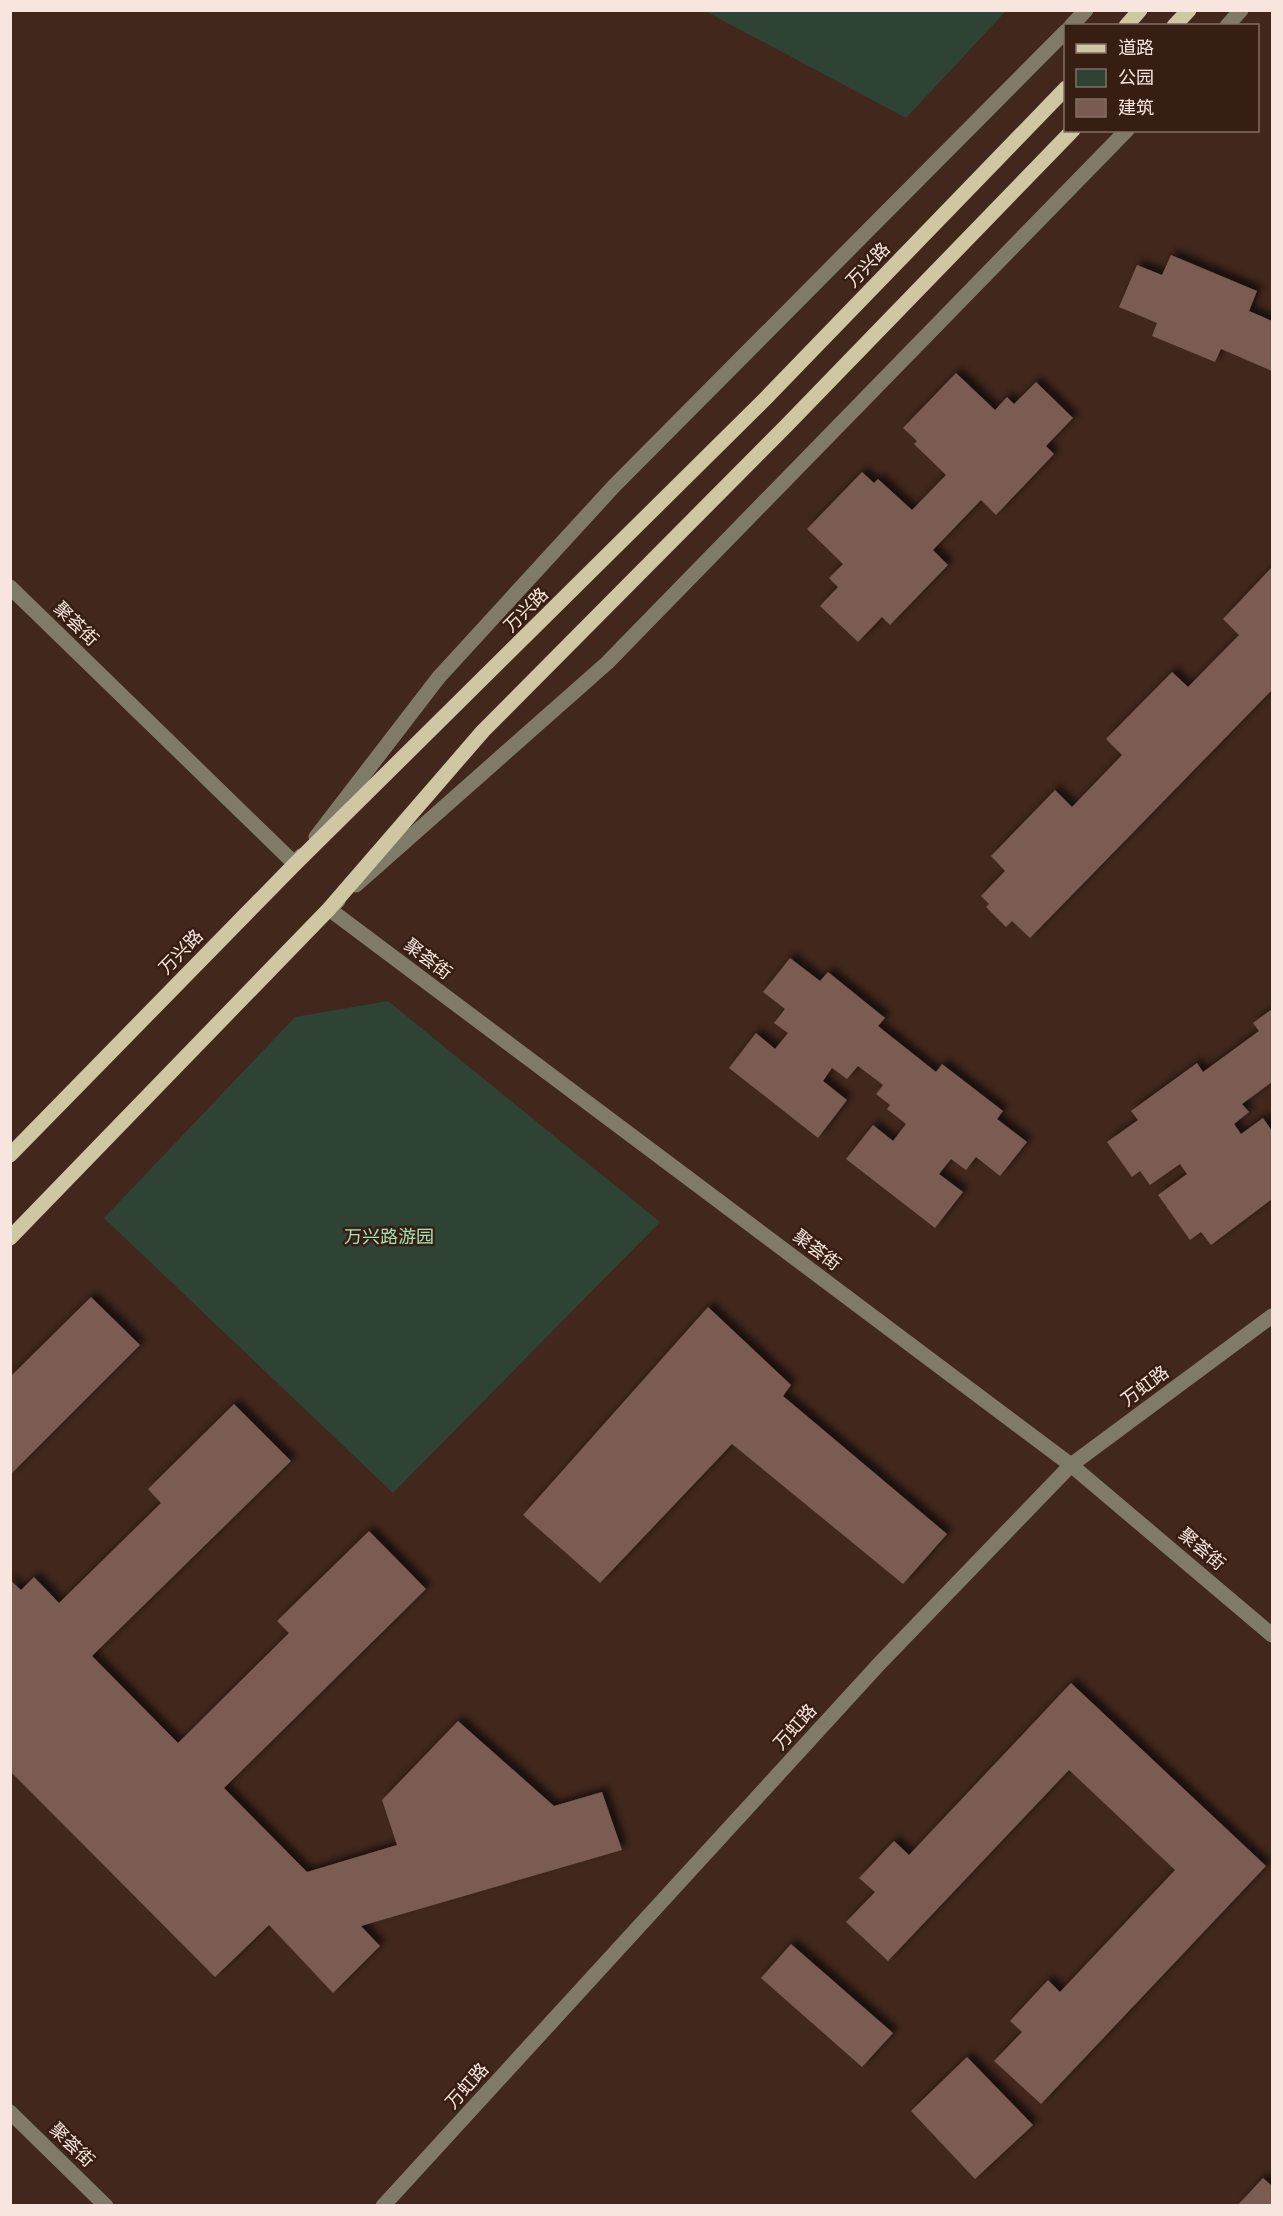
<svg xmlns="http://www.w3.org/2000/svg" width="1283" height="2216" font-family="Signika,'Noto Sans SC',sans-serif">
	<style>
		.green { fill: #2e4334 }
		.building { fill: #7a5b53; filter: url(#shadow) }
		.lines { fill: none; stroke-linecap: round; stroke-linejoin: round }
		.minor { stroke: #7f7b68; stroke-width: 15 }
		.major { stroke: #cfc7a1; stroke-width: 15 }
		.labels { text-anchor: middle; stroke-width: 5; stroke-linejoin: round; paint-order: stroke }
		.street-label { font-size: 18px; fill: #f8e6de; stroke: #361e13 }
		.park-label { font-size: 18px; fill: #a3e4b6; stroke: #361e13 }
	</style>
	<defs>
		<filter id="shadow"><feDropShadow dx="5.5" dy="-5.5" stdDeviation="3" flood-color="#0009"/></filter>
	</defs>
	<rect width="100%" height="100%" fill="#41271c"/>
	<!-- green -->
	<path class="green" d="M705 11H1006L906 118Z
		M388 1001 660 1222 393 1493 104 1218 295 1017Z"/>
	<!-- building -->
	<path class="building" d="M1171 255 1257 291 1249 311 1272 321V371L1221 349 1215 362 1152 336 1157 323 1119 307 1137 265 1162 275Z
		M956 373 995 410 1007 397 1014 404 1036 382 1073 418 1046 446 1054 454 996 515 981 500 933 550 948 565 890 625 882 617 858 642 820 606 838 587 829 578 843 564 807 529 862 472 874 483 878 479 912 510 946 475 914 444 917 441 903 428Z
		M1272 567V690L1030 938 1012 921 1006 927 986 907 989 904 981 896 1005 871 991 856 1055 790 1072 807 1122 755 1106 739 1172 672 1188 687 1239 635 1223 619Z
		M790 958 820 981 828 972 885 1018 878 1026 936 1072 942 1064 1003 1111 997 1119 1027 1142 1000 1176 976 1157 966 1170 951 1159 939 1174 963 1192 935 1228 846 1159 873 1125 893 1141 906 1124 887 1109 890 1105 876 1094 883 1085 858 1066 847 1079 832 1068 823 1081 847 1100 818 1138 729 1068 756 1033 775 1049 788 1033 774 1023 785 1009 763 992Z
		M1272 1009V1082L1242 1104 1249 1112 1234 1124 1241 1134 1263 1118 1272 1131V1199L1211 1245 1201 1232 1190 1240 1158 1195 1187 1174 1180 1164 1150 1185 1140 1171 1132 1177 1107 1142 1138 1120 1131 1111 1197 1063 1203 1072 1259 1031 1253 1023Z
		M91 1297 140 1345 10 1475V1377Z
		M708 1307 791 1385 783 1396 947 1534 903 1584 732 1444 600 1583 523 1515Z
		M234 1404 291 1461 92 1656 178 1743 289 1633 277 1621 369 1531 426 1589 224 1788 307 1872 397 1845 382 1800 458 1721 554 1806 602 1792 622 1850 361 1926 380 1946 333 1993 269 1925 215 1977 10 1771V1580L21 1590 34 1577 59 1603 161 1503 148 1489Z
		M1071 1683 1266 1866 1041 2104 994 2061 1022 2032 1010 2021 1048 1980 1060 1992 1175 1870 1069 1770 888 1961 846 1922 875 1892 859 1878 894 1841 909 1855Z
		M791 1944 893 2033 862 2067 761 1978Z
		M967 2057 1033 2125 975 2179 911 2111Z
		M1263 2178 1272 2186V2206H1237Z"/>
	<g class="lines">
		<!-- minor -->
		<path class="minor" d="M1071 26 1086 10
			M1227 26 1241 10
			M10 587 295 864 301 856
			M316 837 439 677 614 486 1066 31
			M356 885 607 663 1127 130
			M338 901 329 909 1071 1465 1272 1635
			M10 2112 106 2206
			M383 2206 880 1663 1071 1465 1272 1316"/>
		<!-- major -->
		<path class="major" d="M1126 26 1140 10
			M1174 26 1189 10
			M10 1155 295 864 766 398 1066 88
			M10 1238 329 909 483 731 786 426 1073 130"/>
	</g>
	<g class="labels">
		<!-- street labels -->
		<g class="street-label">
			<text transform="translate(868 265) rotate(-46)" y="6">万兴路</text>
			<text transform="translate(526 610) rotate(-45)" y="6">万兴路</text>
			<text transform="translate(76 624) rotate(44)" y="6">聚荟街</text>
			<text transform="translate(181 952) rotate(-46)" y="6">万兴路</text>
			<text transform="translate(428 959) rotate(37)" y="6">聚荟街</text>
			<text transform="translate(817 1250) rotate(37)" y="6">聚荟街</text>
			<text transform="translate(1145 1386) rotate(-37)" y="6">万虹路</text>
			<text transform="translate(1202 1549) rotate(40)" y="6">聚荟街</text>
			<text transform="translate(795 1727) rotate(-48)" y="6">万虹路</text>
			<text transform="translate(467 2086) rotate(-48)" y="6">万虹路</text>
			<text transform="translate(72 2145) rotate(44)" y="6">聚荟街</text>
		</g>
		<!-- park labels -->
		<g class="park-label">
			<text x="389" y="1243">万兴路游园</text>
		</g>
	</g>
	<!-- border -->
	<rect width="1283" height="2216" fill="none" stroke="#f8e6de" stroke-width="24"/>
	<!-- legend -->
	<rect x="1064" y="24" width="195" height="108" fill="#361e13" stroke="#846e64" stroke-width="1.5"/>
	<rect x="1076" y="44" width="30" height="9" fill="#cfc7a1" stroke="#846e64" stroke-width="1.5"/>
	<text x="1118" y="54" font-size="18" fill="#f8e6de">道路</text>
	<rect x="1076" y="69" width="30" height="18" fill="#2e4334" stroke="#846e64" stroke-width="1.5"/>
	<text x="1118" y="84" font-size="18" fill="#f8e6de">公园</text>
	<rect x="1076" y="99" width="30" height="18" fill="#7a5b53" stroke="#846e64" stroke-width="1.5"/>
	<text x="1118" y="114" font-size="18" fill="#f8e6de">建筑</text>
</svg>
